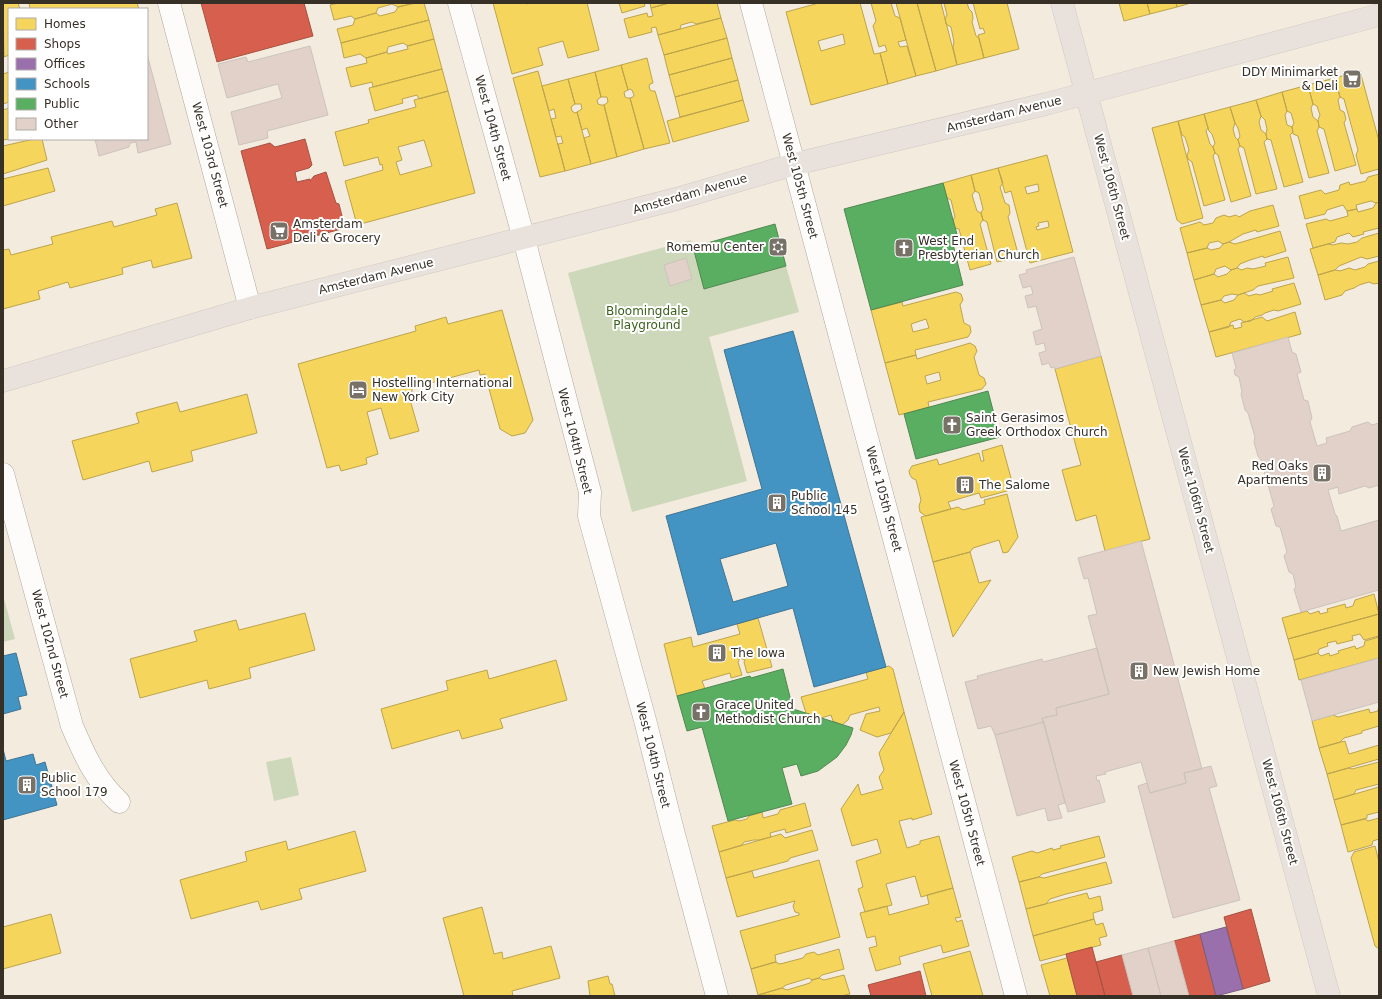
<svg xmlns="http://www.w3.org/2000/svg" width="1382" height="999" font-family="'DejaVu Sans',sans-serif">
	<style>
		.green { fill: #ccd8b9 }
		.homes { fill: #f6d55c; stroke: #bca44c; fill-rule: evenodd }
		.shops { fill: #d6604d; stroke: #a65242 }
		.offices { fill: #9970ab; stroke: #7b5d83 }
		.schools { fill: #4393c3; stroke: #3f7594; fill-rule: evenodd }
		.public { fill: #5aae61; stroke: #4f8850 }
		.building { fill: #e1d1c9; stroke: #ccc3bd }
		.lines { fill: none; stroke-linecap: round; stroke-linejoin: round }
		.minor-casing { stroke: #afa89f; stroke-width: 23 }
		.major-casing { stroke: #cfcac4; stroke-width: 23 }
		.minor { stroke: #fdfcfa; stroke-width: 22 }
		.major { stroke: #e9e2dc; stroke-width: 22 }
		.labels { text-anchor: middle; stroke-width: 4; stroke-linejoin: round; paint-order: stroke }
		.poi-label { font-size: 12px; fill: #363027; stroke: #fff; text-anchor: start }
		.street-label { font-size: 12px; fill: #363027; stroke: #fff }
		.park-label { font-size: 12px; fill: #3b601b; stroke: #fff }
	</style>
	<rect width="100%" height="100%" fill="#f3ebde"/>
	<!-- green -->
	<path class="green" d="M691 240 705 289 786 266 799 312 709 337 747 481 632 512 568 273Z
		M3 595 15 639 3 642Z
		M291 757 299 795 274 801 266 762Z"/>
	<!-- homes -->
	<path class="homes" d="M3 3H18L20 9H9V55L4 57Z
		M29 3H137L139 9H30Z
		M338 3H415L398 7 392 4 378 8 376 13 355 19 351 16 334 20 330 5Z
		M415 3H424L429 20 341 43 337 29 353 25 355 19 376 13 380 16 395 12 398 7Z
		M493 3H526L527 4 531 3H587L599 50 568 58 563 41 538 48 543 65 512 74Z
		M619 3H644L645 6 622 13Z
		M650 3H669L651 8Z
		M669 3H717L721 18 696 24 692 22 681 25 680 29 658 35 656 27 651 28 652 32 629 38 624 19 647 13 648 17 653 16 651 8Z
		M819 3H860L874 54 880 53 888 84 811 105 786 12ZM843 34 845 44 821 51 818 41Z
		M871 3H891L895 16 900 18 906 40 898 42 900 47 907 46 916 76 888 84 880 53 887 51 885 45 879 47 873 26 876 21Z
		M896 3H917L936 71 916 76Z
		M917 3H941L957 65 936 71Z
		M944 3H967L969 9 972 12 973 18 972 22 976 36 979 38 984 58 957 65 953 47 954 42 951 27 946 24 945 19 947 15Z
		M973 3H1007L1019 49 984 58 978 35 985 33 983 28 980 29Z
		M1119 3H1147L1150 14 1124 21Z
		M1147 3H1176L1177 7 1150 14Z
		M1176 3H1191L1177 7Z
		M721 18 727 38 664 55 658 35Z
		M429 20 434 39 408 46 403 43 388 47 387 52 366 58 360 54 344 58 341 43Z
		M727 38 732 58 669 75 664 55Z
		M434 39 442 69 373 87 372 82 351 87 346 68 367 63 366 58 387 52 388 54 408 49 407 46Z
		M647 58 653 83 650 84 649 86 650 90 652 91H655L670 143 644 149 630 98 633 97 634 95 632 90 630 89 628 90 621 65Z
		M732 58 738 80 675 97 669 75Z
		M621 65 628 90 624 92 625 97 627 98H630L644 149 617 157 604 105 608 102 607 97H601L595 72Z
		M442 69 448 91 419 99 417 95 402 99 403 103 375 111 369 88Z
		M538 71 565 171 540 177 513 78Z
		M1360 71 1379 141V169L1361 174 1356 155 1358 150 1344 99 1340 97 1335 78Z
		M9 72V102L3 104V74Z
		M595 72 601 97 597 100 598 104 601 105H604L617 157 591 164 584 138 590 136 587 128 582 130 577 112 582 109 581 104H575L568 79Z
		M1335 78 1340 97 1338 100 1340 110 1344 112 1346 119 1344 123 1356 165 1335 171 1324 129 1319 127 1318 120 1320 115 1317 106 1313 104 1308 85Z
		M568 79 575 104 571 107 572 111 575 113 577 112 591 164 565 171 558 144 563 143 561 136 556 137 551 119 556 118 554 109 549 111 542 86Z
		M738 80 743 100 680 117 675 97Z
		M1308 85 1313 104 1311 108 1313 117 1318 121 1319 127 1317 131 1329 173 1309 178 1298 136 1293 134 1292 127 1294 123 1291 113 1287 111 1282 92Z
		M448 91 475 193 357 225 345 181 383 170 382 164 380 165 378 157 344 166 335 132 369 123 368 120 416 107 414 100ZM424 140 432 166 400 175 396 162 402 160 398 147Z
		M1282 92 1287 111 1285 115 1287 125 1292 127 1293 132 1290 135 1303 182 1284 187 1271 140 1267 139 1266 134 1267 129 1265 120 1261 116 1256 100Z
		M743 100 749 121 673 142 667 121Z
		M1256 100 1261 116 1259 122 1261 130 1266 134 1267 139 1264 142 1277 189 1256 194 1244 148 1240 146 1238 140 1240 136 1238 128 1235 123 1230 107Z
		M1230 107 1235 123 1233 129 1235 137 1238 140 1240 146 1238 149 1251 196 1231 202 1218 155 1215 153 1213 147 1215 143 1212 134 1209 131 1204 114Z
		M9 108V139L3 140V110Z
		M1204 114 1208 128 1206 131 1210 144 1213 147 1215 153 1213 156 1225 200 1204 206 1192 162 1188 159 1187 155 1189 150 1185 137 1182 135 1178 121Z
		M1178 121 1183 143 1203 218 1182 224 1177 220 1152 128Z
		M34 139H42L47 160 3 174V146Z
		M1047 155 1073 252 1030 263 1011 191 1005 193 998 168ZM1038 184 1039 191 1027 194 1025 187ZM1048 221 1049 227 1037 230 1036 227 1039 226 1038 223Z
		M48 168 55 191 3 206V179Z
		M998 168 1003 183 1000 187 1005 203 1009 205 1010 213 1008 217 1019 257 997 262 987 222 983 220 981 213 983 209 979 193 975 191 971 175Z
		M1379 174V202L1376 203 1371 201 1356 205 1357 209 1347 211 1343 205 1327 210 1325 214 1305 219 1299 196 1321 190 1325 194 1339 190 1340 185 1349 182 1350 185 1366 181 1368 177Z
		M971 175 975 191 972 195 977 211 981 213 983 220 980 224 991 264 970 270 959 229 955 228 953 220 955 217 951 200 947 198 943 183Z
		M1379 202V228L1363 232 1364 234 1353 237 1349 233 1337 237 1335 242 1313 248 1306 224 1326 219 1330 221 1348 216 1347 211 1357 209 1358 212 1373 208 1376 203Z
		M177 203 192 258 153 268 151 260 122 268 123 274 70 288 68 282 38 291 40 299 3 309V250L9 249 11 255 53 244 51 237 112 221 114 227 157 215 155 209Z
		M1273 205 1279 226 1257 232 1256 230 1243 234 1229 242 1223 244 1218 241 1209 243 1207 248 1187 253 1180 228 1200 222 1204 225 1213 223 1216 218 1224 215 1229 217 1236 215 1239 217 1250 211Z
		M1280 231 1286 251 1264 258 1263 256 1250 260 1240 264 1237 268 1231 270 1225 266 1216 269 1214 274 1194 280 1187 253 1207 248 1211 250 1220 248 1223 244 1229 242 1235 244Z
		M1379 233V256L1367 259 1361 257 1339 266 1335 270 1318 275 1310 249 1328 244 1333 245 1341 243 1348 244 1357 242 1362 238Z
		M1288 257 1294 278 1258 286 1253 290 1238 295 1232 294 1224 296 1221 300 1201 305 1194 280 1214 274 1218 277 1227 274 1231 270 1237 268 1242 270 1247 268 1253 269 1266 266 1265 263Z
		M1379 261V283L1374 284 1369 282 1359 285 1354 288 1345 291 1342 295 1325 300 1318 275 1335 270 1340 271 1349 268 1355 270 1365 267 1368 264Z
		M1294 283 1301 304 1278 311 1274 310 1265 313 1262 315 1255 317 1251 321 1244 322 1240 319 1231 322 1229 327 1209 332 1201 305 1221 300 1225 303 1234 300 1238 295 1244 293 1249 296 1256 294 1260 295 1273 291 1272 289Z
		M956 292 961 294 963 300 960 305 964 323 970 326 971 332 968 337 915 350 916 355 885 363 871 310 902 302 903 306ZM926 319 929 328 913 332 911 324Z
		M502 310 533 420 525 433 512 436 500 429 485 374 480 375 479 370 412 388V392L408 393 419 431 390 439 381 408 367 412 378 454 366 458 367 464 341 471 339 465 327 468 298 364 416 331 415 326 446 317 448 324Z
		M1295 312 1301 334 1216 357 1209 332 1233 325 1234 329 1242 327 1241 323 1262 317 1267 321Z
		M970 343 975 346 977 351 974 357 979 375 984 378 986 384 982 389 928 402 929 407 899 415 885 363 916 355 917 359ZM939 372 941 380 927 384 925 376Z
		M1101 356 1150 539 1105 551 1096 515 1076 521 1062 470 1081 465 1055 369Z
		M247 394 257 433 191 451 193 461 152 472 149 461 83 480 72 441 139 423 136 413 177 402 180 412Z
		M1002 445 1014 489 981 498 979 493 948 502 951 509 926 516 920 512 919 506 921 500 916 480 912 478 910 475 909 471 912 466 937 459 939 465 979 453 981 461H984L982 451Z
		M1007 494 1018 537 1008 552 1003 553 999 540 973 548 970 552 933 562 921 517 958 507 963 510 985 504 984 500Z
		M970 552 979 583 991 580 953 637 933 562Z
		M1374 594 1379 614 1288 639 1282 618 1307 611 1310 614 1319 611 1320 614 1328 612 1327 609 1345 604 1346 608 1353 606 1355 600Z
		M305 613 315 650 249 668 251 678 209 689 207 680 140 698 130 659 197 641 194 631 236 620 239 630Z
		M1379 614V636L1364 640 1360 634 1352 636 1353 640 1337 644 1336 641 1327 643 1328 646 1319 649 1318 653 1294 660 1288 639Z
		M758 618 772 667 747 673 744 662 745 660 740 658 738 662 742 675 731 678 730 673 702 681 705 689 677 696 664 644 691 637 693 647 740 634 737 624Z
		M1379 637V658L1299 680 1294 660 1318 653 1321 656 1329 653 1330 656 1339 653 1338 651 1355 646 1356 649 1364 646 1365 641Z
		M556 660 567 700 500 719 503 728 462 739 459 730 392 749 381 709 448 690 446 681 487 670 489 679Z
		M889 666 893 669 904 712 891 733 877 737 860 730 866 714 880 711 879 707 850 715 848 720 842 725 833 721 831 715 821 718 806 713 801 697 868 679 866 672Z
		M1369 709 1370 713 1378 711V709H1379V727V726L1362 731V733L1344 738 1340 742 1319 748 1312 721 1333 715 1338 717Z
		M904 712 932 814 912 820V818L899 821 907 848 920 844V841L939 836 953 888 921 897 915 876 886 884 892 905 865 912 858 889 863 887 856 861 881 853 877 839 852 846 841 809 858 784 861 795 883 789 879 777 884 770 879 753Z
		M1345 741 1349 754 1379 745V759L1327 774 1319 748Z
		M1379 762V784L1356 790 1354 794 1334 800 1327 774 1349 768 1352 769Z
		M1379 787V812L1367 815V818L1341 825 1334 800Z
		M805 803 811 826 786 833 785 829 770 833 771 837 759 840H754L744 842 742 845 719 852 712 826 735 820 739 821 747 819 749 816 762 812 763 818 778 814 780 810Z
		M1379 818V839L1373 841 1372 845 1348 852 1341 825 1365 819 1368 821Z
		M812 830 818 850 790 858 788 861 726 878 719 852 781 834 785 838Z
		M355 831 366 871 299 889 302 899 261 910 258 901 191 919 180 880 247 861 245 852 286 841 288 850Z
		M1099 836 1105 857 1042 874 1039 877 1019 882 1012 857 1032 851 1037 853 1052 848 1053 850 1061 848 1060 846Z
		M1375 846 1379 862V949L1375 946 1351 858 1354 852Z
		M819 860 840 937 775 955 776 962 751 969 740 931 799 915V913L795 912 793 906 795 901 737 917 726 878 752 871 754 878Z
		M1106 862 1112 883 1066 894 1050 899 1046 904 1026 909 1019 882 1039 877 1044 878Z
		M953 888 961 917 955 918 957 922 962 920 969 946 943 953 941 945 899 957 901 964 876 971 869 948 877 946 875 936 867 938 860 913 887 906 889 915 929 904 927 895Z
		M1087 893 1089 899 1100 896 1103 910 1093 913 1094 919 1033 936 1026 909Z
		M482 907 494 954 502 952 503 959 551 946 560 978 512 991 513 996H464L443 918Z
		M51 914 61 953 3 969V927Z
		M1094 919 1096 925 1103 923 1107 936 1099 938 1101 945 1040 961 1033 936Z
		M839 949 844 969 822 975 819 978 812 980 809 978 786 985 782 988 758 995 751 969 775 962 780 964 803 958 806 954 814 952 818 955Z
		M970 951 983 996H932L923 964Z
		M1067 958 1077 996H1050L1041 965Z
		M844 975 850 994 841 996 758 995 782 988 787 990 810 983 812 980 819 978 824 980Z
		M608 976 610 984H612L615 996H590L588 981Z"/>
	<!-- shops -->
	<path class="shops" d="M201 3H304L313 36 217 62Z
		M305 139 312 165 309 168 295 172 297 182 310 179V181L314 176 326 172 336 203 339 204 345 228 267 249 241 151 270 143 275 147Z
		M1251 909 1270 981 1243 989 1224 917Z
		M1200 934 1216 996H1189L1174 941Z
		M1092 947 1105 996H1077L1066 954Z
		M1122 955 1133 996H1105L1096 962Z
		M920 971 926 996H871L868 985Z"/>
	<!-- offices -->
	<path class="offices" d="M1226 927 1243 989 1216 996 1200 934Z"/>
	<!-- schools -->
	<path class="schools" d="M793 331 886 667 814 687 793 608 698 635 666 516 762 489 724 350ZM776 543 788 586 733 602 720 559Z
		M16 653 27 695 18 697 21 709 3 714V656Z
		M3 749 6 761 33 754 36 765 45 762 57 805 3 820Z"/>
	<!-- public -->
	<path class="public" d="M943 183 958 238 952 240 963 285 871 310 844 209Z
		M775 224 786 266 704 289 693 247Z
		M988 391 1000 437 916 459 904 414Z
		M783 669 793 709 853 728 851 735 846 745 837 757 818 771 801 776 797 764 782 768 792 804 728 821 702 727 687 731 677 696 750 676 751 678Z"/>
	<!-- building -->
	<path class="building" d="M310 46 328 115 267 131 268 138 239 145 231 112 282 98 278 84 227 98 218 64 246 57 248 62Z
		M147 54 171 144 138 153 136 142 130 143 129 147 99 156 95 139H147Z
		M1074 257 1101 356 1055 369 1054 367 1051 368 1049 363 1042 365 1039 353 1046 351 1044 343 1036 345 1033 332 1042 329 1036 306 1028 308 1025 296 1033 294 1031 286 1023 288 1019 275 1027 273 1026 270Z
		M686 258 692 279 670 286 664 265Z
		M1288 337 1292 352 1296 354 1301 372 1297 374 1304 400 1308 401 1312 418 1310 422 1317 446 1327 443 1326 438 1350 431 1352 427 1368 422 1372 425 1379 423V485L1369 488 1365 486 1339 494 1338 487 1328 490 1335 514 1337 516 1341 531 1379 520V590L1301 612 1294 589 1296 587 1293 574 1289 572 1284 556 1287 552 1280 527 1276 526 1271 509 1274 506 1261 460 1258 456 1254 442 1255 437 1248 413 1245 410 1241 394 1242 392 1239 377 1235 375 1234 370 1236 368 1232 353Z
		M1141 541 1202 769 1184 773 1186 783 1150 793 1141 762 1105 772 1106 774 1096 776 1097 781 1099 780 1105 802 1068 812 1042 718 1057 715 1056 708 1109 694 1088 616 1097 614 1088 578 1084 579 1078 558Z
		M1097 648 1109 694 1056 708 1057 715 1042 718 1044 722 995 735 991 726 978 729 965 682 978 679 977 676 1042 659 1043 662Z
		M1379 658V702L1312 721 1301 680Z
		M1044 722 1065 803 1058 805 1062 818 1048 821 1045 808 1017 816 995 735Z
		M1211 766 1217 786 1209 788 1240 900 1173 918 1138 786 1147 783 1150 793 1186 783 1184 773Z
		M1174 941 1189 996H1161L1148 948Z
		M1148 948 1161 996H1133L1122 955Z"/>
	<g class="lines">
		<!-- minor casing -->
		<g class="minor-casing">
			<path id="minor" d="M169 3 250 308
				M459 3 524 239 590 492 589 516 645 720 671 823 717 996
				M751 3 1016 996
				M3 474 72 726C84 754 96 781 119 802"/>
		</g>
		<!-- major casing -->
		<g class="major-casing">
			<path id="major" d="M1062 3 1329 996
				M3 381 250 308 676 199 795 164 1046 104 1379 15"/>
		</g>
		<!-- minor -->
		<use href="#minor" class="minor"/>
		<!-- major -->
		<use href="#major" class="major"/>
	</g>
	<!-- icons -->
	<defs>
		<g id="supermarket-square" transform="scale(1)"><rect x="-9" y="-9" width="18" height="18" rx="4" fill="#787167" stroke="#fff"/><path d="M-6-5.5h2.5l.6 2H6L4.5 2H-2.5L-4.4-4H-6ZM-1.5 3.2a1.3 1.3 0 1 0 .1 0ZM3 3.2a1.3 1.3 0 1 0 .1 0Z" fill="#fff"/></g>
		<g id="synagogue-square" transform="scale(1)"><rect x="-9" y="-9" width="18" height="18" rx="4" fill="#787167" stroke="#fff"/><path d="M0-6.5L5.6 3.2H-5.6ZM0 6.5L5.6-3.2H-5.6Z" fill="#fff"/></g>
		<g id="church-square" transform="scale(1)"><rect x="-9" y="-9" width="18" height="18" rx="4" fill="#787167" stroke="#fff"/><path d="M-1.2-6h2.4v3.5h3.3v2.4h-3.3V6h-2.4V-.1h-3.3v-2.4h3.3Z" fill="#fff"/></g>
		<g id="hotel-square" transform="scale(1)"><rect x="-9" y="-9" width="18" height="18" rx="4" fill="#787167" stroke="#fff"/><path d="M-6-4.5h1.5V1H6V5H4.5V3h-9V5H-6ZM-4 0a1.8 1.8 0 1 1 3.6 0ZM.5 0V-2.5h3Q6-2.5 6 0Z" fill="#fff"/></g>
		<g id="building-square" transform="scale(1)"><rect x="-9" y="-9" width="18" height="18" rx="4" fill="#787167" stroke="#fff"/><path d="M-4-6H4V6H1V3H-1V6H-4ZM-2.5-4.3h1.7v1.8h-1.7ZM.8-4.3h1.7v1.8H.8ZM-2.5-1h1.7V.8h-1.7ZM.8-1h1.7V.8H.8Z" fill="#fff"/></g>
	</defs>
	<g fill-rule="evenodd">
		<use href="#supermarket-square" x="1352" y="79"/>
		<use href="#supermarket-square" x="279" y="231"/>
		<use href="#synagogue-square" x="778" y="247"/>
		<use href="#church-square" x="904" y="248"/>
		<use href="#hotel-square" x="358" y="390"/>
		<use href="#church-square" x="952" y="425"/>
		<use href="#building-square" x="1322" y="473"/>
		<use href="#building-square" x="965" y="485"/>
		<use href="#building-square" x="777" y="503"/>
		<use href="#building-square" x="717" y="653"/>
		<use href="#building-square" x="1139" y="671"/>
		<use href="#church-square" x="701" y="712"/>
		<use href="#building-square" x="27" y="785"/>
	</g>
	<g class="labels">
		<!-- poi labels -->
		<g class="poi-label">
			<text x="1338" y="76" text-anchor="end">DDY Minimarket<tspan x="1338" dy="14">&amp; Deli</tspan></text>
			<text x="293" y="228">Amsterdam<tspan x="293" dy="14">Deli &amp; Grocery</tspan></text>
			<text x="918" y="245">West End<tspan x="918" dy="14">Presbyterian Church</tspan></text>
			<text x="764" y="251" text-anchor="end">Romemu Center</text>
			<text x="372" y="387">Hostelling International<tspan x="372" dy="14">New York City</tspan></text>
			<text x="966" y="422">Saint Gerasimos<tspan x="966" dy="14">Greek Orthodox Church</tspan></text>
			<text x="1308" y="470" text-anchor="end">Red Oaks<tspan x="1308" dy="14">Apartments</tspan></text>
			<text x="979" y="489">The Salome</text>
			<text x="791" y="500">Public<tspan x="791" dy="14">School 145</tspan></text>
			<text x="731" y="657">The Iowa</text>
			<text x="1153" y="675">New Jewish Home</text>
			<text x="715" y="709">Grace United<tspan x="715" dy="14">Methodist Church</tspan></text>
			<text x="41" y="782">Public<tspan x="41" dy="14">School 179</tspan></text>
		</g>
		<!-- street labels -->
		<g class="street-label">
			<text transform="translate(1004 114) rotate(-14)" y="4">Amsterdam Avenue</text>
			<text transform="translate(493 128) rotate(75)" y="4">West 104th Street</text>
			<text transform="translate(210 155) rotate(75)" y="4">West 103rd Street</text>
			<text transform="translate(800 186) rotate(75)" y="4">West 105th Street</text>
			<text transform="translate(1112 187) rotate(75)" y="4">West 106th Street</text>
			<text transform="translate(690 194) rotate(-16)" y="4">Amsterdam Avenue</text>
			<text transform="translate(376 276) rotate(-14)" y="4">Amsterdam Avenue</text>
			<text transform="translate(575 441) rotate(76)" y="4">West 104th Street</text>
			<text transform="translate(884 499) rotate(75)" y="4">West 105th Street</text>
			<text transform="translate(1196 500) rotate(75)" y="4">West 106th Street</text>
			<text transform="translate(50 644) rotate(75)" y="4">West 102nd Street</text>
			<text transform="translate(653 755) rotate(76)" y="4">West 104th Street</text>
			<text transform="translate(1280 812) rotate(75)" y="4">West 106th Street</text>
			<text transform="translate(967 813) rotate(75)" y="4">West 105th Street</text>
		</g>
		<!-- park labels -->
		<g class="park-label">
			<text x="647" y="315">Bloomingdale<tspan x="647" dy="14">Playground</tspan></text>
		</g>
	</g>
	<!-- border -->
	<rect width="1382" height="999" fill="none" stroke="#363027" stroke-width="8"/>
	<!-- legend -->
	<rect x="8" y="8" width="140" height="132" fill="#ffffff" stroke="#afaca9"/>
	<rect x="16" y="18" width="20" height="12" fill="#f6d55c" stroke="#afaca9"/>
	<text x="44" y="28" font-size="12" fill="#363027">Homes</text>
	<rect x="16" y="38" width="20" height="12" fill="#d6604d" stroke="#afaca9"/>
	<text x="44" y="48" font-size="12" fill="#363027">Shops</text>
	<rect x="16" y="58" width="20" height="12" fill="#9970ab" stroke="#afaca9"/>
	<text x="44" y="68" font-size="12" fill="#363027">Offices</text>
	<rect x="16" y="78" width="20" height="12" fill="#4393c3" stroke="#afaca9"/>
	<text x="44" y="88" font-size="12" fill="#363027">Schools</text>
	<rect x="16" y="98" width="20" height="12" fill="#5aae61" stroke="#afaca9"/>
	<text x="44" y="108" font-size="12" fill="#363027">Public</text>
	<rect x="16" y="118" width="20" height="12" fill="#e1d1c9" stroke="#afaca9"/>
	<text x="44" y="128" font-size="12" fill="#363027">Other</text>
</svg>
